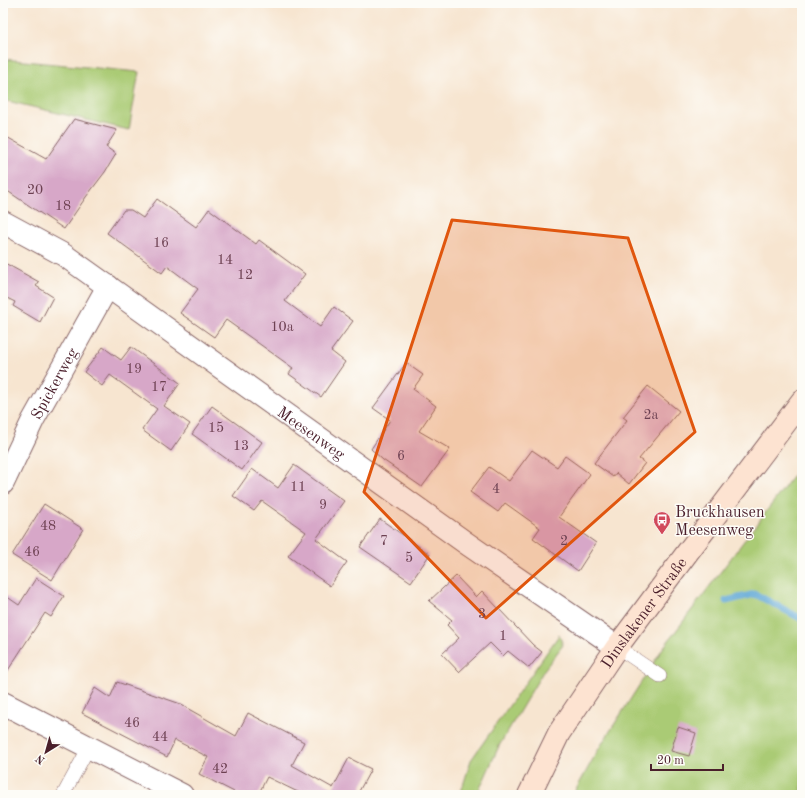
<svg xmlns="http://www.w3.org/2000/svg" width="805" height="798" font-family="'Old Standard TT',serif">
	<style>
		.green { fill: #aacb74; stroke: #7a7550 }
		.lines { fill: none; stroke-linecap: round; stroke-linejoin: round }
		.stream { stroke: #5ea7d5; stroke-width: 7 }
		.building { fill: #d7a7c8 }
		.lane-casing { stroke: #876465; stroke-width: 14 }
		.street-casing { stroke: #876465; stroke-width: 24 }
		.secondary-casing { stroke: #876465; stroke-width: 24 }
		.lane { stroke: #fff; stroke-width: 13 }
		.street { stroke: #fff; stroke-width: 22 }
		.secondary { stroke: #fde3d1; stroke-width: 22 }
		.marked { fill: #e0560e; fill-opacity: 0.2; stroke: #e0560e; stroke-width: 3; stroke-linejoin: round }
		.labels { text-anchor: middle; stroke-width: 3; stroke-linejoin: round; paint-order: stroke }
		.number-label { font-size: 14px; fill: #6d4152 }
		.street-label { font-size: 16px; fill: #4a1f2b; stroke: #fdfcf7 }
		.poi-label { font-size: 16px; fill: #4a1f2b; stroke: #fdfcf7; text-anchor: start }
	</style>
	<rect width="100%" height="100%" fill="#fdfcf7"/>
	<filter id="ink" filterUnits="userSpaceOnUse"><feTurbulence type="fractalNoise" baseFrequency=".025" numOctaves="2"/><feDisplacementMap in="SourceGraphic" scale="8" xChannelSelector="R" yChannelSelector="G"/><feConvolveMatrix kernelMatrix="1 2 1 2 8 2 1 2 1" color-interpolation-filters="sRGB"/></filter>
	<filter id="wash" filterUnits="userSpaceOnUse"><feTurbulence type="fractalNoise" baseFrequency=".012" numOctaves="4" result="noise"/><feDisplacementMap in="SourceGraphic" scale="16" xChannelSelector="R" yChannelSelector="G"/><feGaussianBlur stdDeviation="0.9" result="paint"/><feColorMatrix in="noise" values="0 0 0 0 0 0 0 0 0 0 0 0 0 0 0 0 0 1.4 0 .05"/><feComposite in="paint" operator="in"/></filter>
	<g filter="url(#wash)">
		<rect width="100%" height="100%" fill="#f7e5d0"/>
		<!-- green -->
		<path class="green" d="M3 59 139 72 129 130 3 100Z
			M802 464V795H573L598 750 663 648Z
			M559 635 563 645 544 670 499 746 477 795H460L471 760Z"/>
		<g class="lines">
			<!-- stream -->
			<path class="stream" d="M726 601 755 594 802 619"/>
		</g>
		<g id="blocks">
			<!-- building -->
			<path class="building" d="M74 119 117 130 106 147 116 154 105 172 86 197 64 229 3 188V135L46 159Z
				M157 199 196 227 209 209 256 244 259 240 305 274 285 301 320 327 334 307 353 321 331 351 345 362 321 397 289 374 293 368 226 320 214 337 180 313 198 289 167 266 162 273 107 233 124 210H131L143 218Z
				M3 262 39 282 36 286 53 297 40 322 13 306 15 302 3 296Z
				M103 347 121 360 131 347 180 383 164 406 190 424 171 451 142 430 157 409 110 375 102 386 84 372Z
				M406 363 423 375 413 389 436 406 419 431 450 449 422 487 383 460 371 449 390 420 373 408Z
				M648 386 679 411 639 459 645 463 629 484 616 473 613 477 594 463 627 420 623 417Z
				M212 406 262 442 242 470 192 434Z
				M532 450 557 467 565 456 590 474 559 517 596 543 578 571 533 538 540 528 505 503 498 512 470 492 489 467 509 481Z
				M294 465 344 501 316 539 347 562 330 586 288 556 306 532 262 501 254 511 233 496 252 469 278 488Z
				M44 504 83 529 52 580 12 555Z
				M380 519 430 554 411 582 360 547Z
				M456 576 476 597 482 591 533 645 542 652 529 668 508 651 503 656 490 643 459 672 442 654 459 638 447 625 452 620 429 601Z
				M36 578 64 596 51 617 45 613 3 678V594L19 605Z
				M117 682 178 703 236 736 248 713 304 742 292 765 333 788 349 758 371 769 357 795H304L267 777 258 795H240L199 774 208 757 175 740 167 757 82 713 95 688 110 698Z
				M678 727 696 733 689 756 671 751Z"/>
		</g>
	</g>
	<g filter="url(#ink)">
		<use href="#blocks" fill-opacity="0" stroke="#876465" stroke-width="1"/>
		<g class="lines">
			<!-- lane casing -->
			<g class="lane-casing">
				<path id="lane" d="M617 647 660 676
					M63 795 89 747"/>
			</g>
			<!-- street casing -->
			<g class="street-casing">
				<g id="street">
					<path id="s1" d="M3 222 64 255 466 543 617 647"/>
					<path id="s2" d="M3 483 33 420 108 286"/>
					<path d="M3 703 182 795"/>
				</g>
			</g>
			<!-- secondary casing -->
			<g class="secondary-casing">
				<g id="secondary">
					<path id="s3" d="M529 795 559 733 617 647 687 553 802 401"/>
				</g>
			</g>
			<!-- lane -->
			<use href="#lane" class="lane"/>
			<!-- street -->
			<use href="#street" class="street"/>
			<!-- secondary -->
			<use href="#secondary" class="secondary"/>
		</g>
	</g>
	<!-- marked area -->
	<path class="marked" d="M452 220 628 238 695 432 486 618 364 492Z"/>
	<!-- icons -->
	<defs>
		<g id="bus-pin" transform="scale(0.9)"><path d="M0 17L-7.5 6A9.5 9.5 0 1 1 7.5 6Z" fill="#d1495b" stroke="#fdfcf7"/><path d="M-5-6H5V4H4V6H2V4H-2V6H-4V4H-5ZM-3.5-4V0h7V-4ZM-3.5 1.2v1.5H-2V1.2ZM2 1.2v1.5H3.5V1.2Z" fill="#fff"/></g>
	</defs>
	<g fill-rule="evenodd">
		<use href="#bus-pin" x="662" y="520"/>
	</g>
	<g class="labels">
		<!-- number labels -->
		<g class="number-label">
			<text x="35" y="194">20</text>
			<text x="63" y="210">18</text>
			<text x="161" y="247">16</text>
			<text x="225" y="264">14</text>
			<text x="245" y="279">12</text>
			<text x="282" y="331">10a</text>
			<text x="134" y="373">19</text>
			<text x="159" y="391">17</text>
			<text x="651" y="419">2a</text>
			<text x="216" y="432">15</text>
			<text x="241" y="450">13</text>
			<text x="401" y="460">6</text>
			<text x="298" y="491">11</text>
			<text x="496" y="493">4</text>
			<text x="323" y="509">9</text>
			<text x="48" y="530">48</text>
			<text x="384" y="545">7</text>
			<text x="564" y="545">2</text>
			<text x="32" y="556">46</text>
			<text x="409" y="562">5</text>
			<text x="482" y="618">3</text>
			<text x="503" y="640">1</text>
			<text x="132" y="727">46</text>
			<text x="160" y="741">44</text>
			<text x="220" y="773">42</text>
		</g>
		<!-- street labels -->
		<g class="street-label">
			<text dy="6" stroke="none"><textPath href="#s2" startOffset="112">Spickerweg</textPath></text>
			<text dy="6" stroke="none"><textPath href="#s1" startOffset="374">Meesenweg</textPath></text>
			<text dy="6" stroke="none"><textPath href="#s3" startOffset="216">Dinslakener Straße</textPath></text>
		</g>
		<!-- poi labels -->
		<g class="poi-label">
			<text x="675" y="517">Bruckhausen<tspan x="675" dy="18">Meesenweg</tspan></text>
		</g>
	</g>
	<!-- margin -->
	<rect width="805" height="798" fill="none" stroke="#fdfcf7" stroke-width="16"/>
	<!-- north arrow -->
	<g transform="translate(46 752) rotate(217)" stroke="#fdfcf7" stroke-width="3" paint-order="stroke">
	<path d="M0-3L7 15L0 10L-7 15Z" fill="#4a1f2b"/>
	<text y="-6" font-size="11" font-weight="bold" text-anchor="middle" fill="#4a1f2b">N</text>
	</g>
	<!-- scale -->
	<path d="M651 764v6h72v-6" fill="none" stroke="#4a1f2b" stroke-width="2"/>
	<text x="657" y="764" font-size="12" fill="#4a1f2b" stroke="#fdfcf7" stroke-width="3" paint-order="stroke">20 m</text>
</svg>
